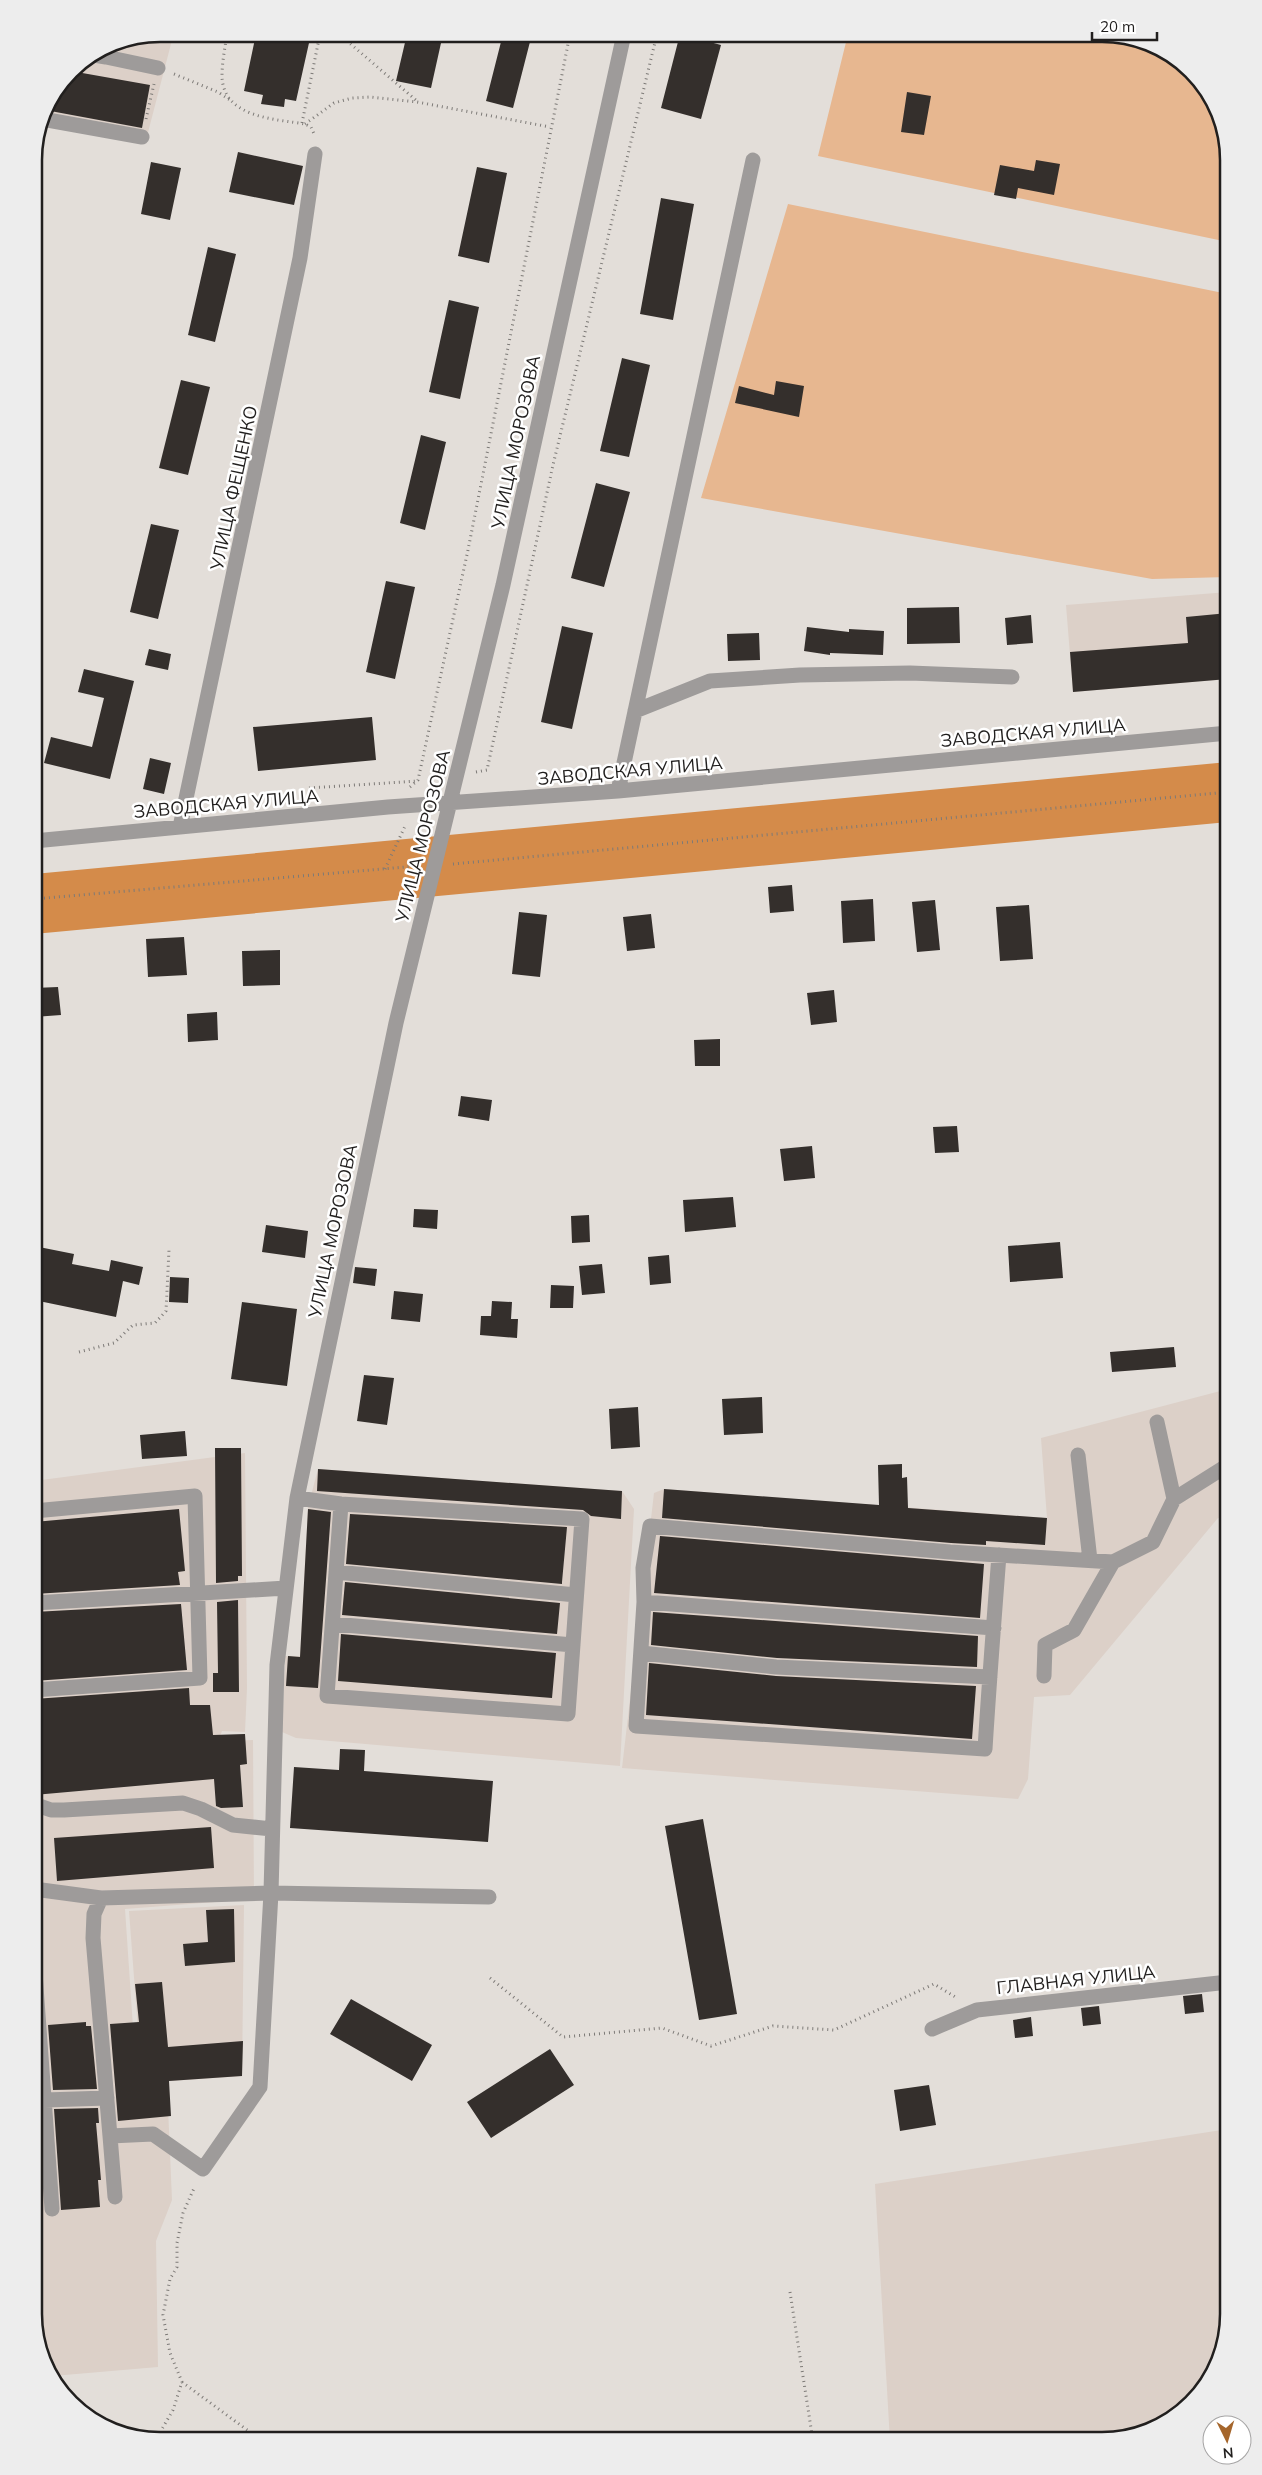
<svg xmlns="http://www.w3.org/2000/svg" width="1262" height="2475" font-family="Mulish,sans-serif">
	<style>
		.built { fill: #dcd0c8 }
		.green { fill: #e7b790 }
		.forest { fill: #d48b4a }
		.building { fill: #342f2c }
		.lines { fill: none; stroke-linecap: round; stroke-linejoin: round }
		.path { stroke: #7d7a77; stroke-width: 3; stroke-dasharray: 1 4; stroke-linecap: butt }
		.minor { stroke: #9e9b9a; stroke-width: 15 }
		.labels { text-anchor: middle; stroke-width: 5; stroke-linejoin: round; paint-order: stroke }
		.street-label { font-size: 18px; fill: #211f1e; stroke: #fff }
		.rim { fill: none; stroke: #211f1e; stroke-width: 2.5 }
	</style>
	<rect width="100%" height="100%" fill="#e3ded9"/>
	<!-- built -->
	<path class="built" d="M160 34H164L172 40 145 144 40 125 43 112 71 71 112 43Z
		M1228 592V679L1073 692 1066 605Z
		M1228 1389V1520L1218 1518 1070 1695 1034 1697 1028 1779 1018 1799 622 1768 654 1493 664 1489 1047 1518 1041 1438Z
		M245 1453 247 1688 245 1732 222 1731 214 1752 34 1760V1481Z
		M318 1469 622 1491 634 1509 620 1766 296 1738 282 1732 285 1656H300L308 1507Z
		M253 1740 254 1899 125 1909 137 2086 167 2084 172 2200 156 2241 158 2367 53 2376 43 2363 37 2330 34 2282V1764L218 1754 224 1741Z
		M244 1905 242 2076 142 2083 129 1911Z
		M1228 2129V2315L1207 2385 1150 2432 1102 2441H890L875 2184Z"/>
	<!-- green -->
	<path class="green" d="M848 34H1110L1179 60 1219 112 1228 160V242L818 156Z
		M788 204 1228 294V577L1152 579 701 498Z"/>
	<!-- forest -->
	<path class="forest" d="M1228 762V822L34 934V874Z"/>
	<!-- building -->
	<path class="building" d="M256 34H311L296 101 285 99 284 107 261 104 263 95 244 91Z
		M407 34H443L431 88 396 81Z
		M503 34H532L513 108 486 101Z
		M680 34 721 45 701 119 661 108Z
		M71 71 150 85 142 128 45 110Z
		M907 92 931 96 924 135 901 132Z
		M238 152 303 166 294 205 229 192Z
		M1036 160 1060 164 1054 195 1018 188 1016 199 994 195 1000 165 1034 171Z
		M151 162 181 168 170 220 141 214Z
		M477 167 507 173 489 263 458 256Z
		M661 198 694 204 673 320 640 314Z
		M208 247 236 254 215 342 188 335Z
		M449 300 479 307 460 399 429 392Z
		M622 358 650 365 629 457 600 451Z
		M181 380 210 387 188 475 159 468Z
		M776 381 804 386 799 417 735 403 739 386 774 395Z
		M421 435 446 442 425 530 400 523Z
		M596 483 630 492 604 587 571 578Z
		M151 524 179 530 158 619 130 612Z
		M386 581 415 587 395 679 366 672Z
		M959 607 960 643 907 644V608Z
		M1228 613V679L1073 692 1070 652 1188 643 1186 617Z
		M1031 615 1033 643 1007 645 1005 618Z
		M562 626 593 633 572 729 541 722Z
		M807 627 849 632V629L884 631 883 655 830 653V655L804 651Z
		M759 633 760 660 728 661 727 634Z
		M149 649 171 654 168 670 145 665Z
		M84 669 134 681 110 779 44 763 51 737 92 747 104 698 78 692Z
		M372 717 376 760 258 771 253 727Z
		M150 758 171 763 164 794 143 789Z
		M792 885 794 911 770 913 768 887Z
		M873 899 875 941 843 943 841 901Z
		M935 900 940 950 917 952 912 902Z
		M1029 905 1033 959 1000 961 996 907Z
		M519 912 547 915 540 977 512 974Z
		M651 914 655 948 627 951 623 917Z
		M184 937 187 975 148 977 146 939Z
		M280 950V985L243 986 242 951Z
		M58 987 61 1015 34 1017V988Z
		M834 990 837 1022 811 1025 807 993Z
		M217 1012 218 1040 188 1042 187 1014Z
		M720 1039V1066H695L694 1040Z
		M461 1096 492 1100 489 1121 458 1116Z
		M957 1126 959 1152 935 1153 933 1127Z
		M812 1146 815 1178 784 1181 780 1149Z
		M733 1197 736 1227 685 1232 683 1200Z
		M414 1209 438 1210 437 1229 413 1227Z
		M589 1215 590 1242 572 1243 571 1216Z
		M266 1225 308 1231 305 1258 262 1252Z
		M1060 1242 1063 1278 1010 1282 1008 1246Z
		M34 1246 74 1254 72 1264 109 1271 111 1260 143 1267 139 1285 123 1281 116 1317 34 1300Z
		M669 1255 671 1283 650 1285 648 1257Z
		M602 1264 605 1293 582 1295 579 1266Z
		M355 1267 377 1269 375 1286 353 1283Z
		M170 1277 189 1278 188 1303 169 1302Z
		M551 1285 574 1286 573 1308H550Z
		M394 1291 423 1294 420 1322 391 1319Z
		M492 1301 512 1302 511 1319H518L517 1338 480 1335 481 1316H491Z
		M242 1302 297 1309 287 1386 231 1379Z
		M1174 1347 1176 1367 1112 1372 1110 1352Z
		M364 1375 394 1378 387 1425 357 1421Z
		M762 1397 763 1433 724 1435 722 1399Z
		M638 1407 640 1447 611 1449 609 1409Z
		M185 1431 187 1456 142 1459 140 1435Z
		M215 1448H241L242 1576H238V1581L216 1583Z
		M902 1464V1478L907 1477 908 1508 1047 1518 1045 1545 986 1541V1545L951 1543 662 1518 664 1489 879 1505 878 1465Z
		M318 1469 622 1491 621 1519 591 1516 583 1510 317 1491Z
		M179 1509 185 1571 178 1572 180 1585 34 1594V1522Z
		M308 1509 331 1512 318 1688 286 1686 288 1656 300 1657Z
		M350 1514 567 1527 562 1582V1584L346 1564Z
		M660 1536 984 1564 980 1618 654 1593Z
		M345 1582 560 1603 557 1634 342 1615Z
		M238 1600 239 1692H213V1673H218L217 1602Z
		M181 1604 187 1670 34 1681V1612Z
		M653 1612 978 1636 977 1667 777 1658 651 1645Z
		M341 1634 556 1653 552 1698 338 1681Z
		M649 1663 776 1676 976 1686 972 1739 646 1715Z
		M189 1688 190 1705H210L213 1735 245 1734 247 1764 240 1765 243 1807 221 1808 216 1806 214 1779 34 1795V1699Z
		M340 1749 365 1750 364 1771 493 1781 488 1842 290 1828 294 1767 339 1770Z
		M703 1819 737 2014 699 2020 665 1826Z
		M211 1827 214 1868 57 1881 54 1838Z
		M234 1909 235 1962 185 1966 183 1944 208 1942 206 1910Z
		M162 1982 168 2047 243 2041 242 2076 169 2081 171 2116 118 2121 110 2024 139 2022 135 1984Z
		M1202 1994 1204 2012 1185 2014 1183 1996Z
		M351 1999 432 2045 412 2081 330 2034Z
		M1099 2006 1101 2024 1083 2026 1081 2008Z
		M1031 2017 1033 2036 1015 2038 1013 2020Z
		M86 2022V2026H91L97 2089 53 2090 48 2025Z
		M550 2049 574 2085 491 2138 467 2102Z
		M929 2085 936 2125 900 2131 894 2090Z
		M98 2108 99 2123H96L101 2180H98L100 2207 61 2210 54 2109Z"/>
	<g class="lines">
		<!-- path -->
		<path class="path" d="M227 34C225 48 222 62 222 76 223 118 275 119 305 124L311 127 315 136
			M339 34 417 101
			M174 74 218 92 230 100
			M146 119 154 84
			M302 123 320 34
			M305 124 334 103 352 98 370 97 417 102 550 127
			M476 772 487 770 553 465 657 34
			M410 787 418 780 468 550 570 34
			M309 788 418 781
			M453 864 1228 792
			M385 869 406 824
			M34 899 417 866
			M79 1352 114 1343 133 1325 155 1323 166 1311 169 1250
			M34 1842 42 1826
			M490 1978 563 2037 662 2028 711 2046 773 2026 834 2030 934 1984 957 1998
			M790 2292 813 2441
			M182 2382 262 2441
			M155 2441 173 2410 182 2382 170 2353 163 2315 170 2279 177 2267V2243L183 2213 195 2186"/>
		<!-- minor -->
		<path class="minor" d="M94 55 106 57 109 46
			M106 57 158 68
			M42 119 142 137
			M635 711 710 681 800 675 910 673 1012 677
			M618 791 753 160
			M180 827 300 258 315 154
			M34 841 388 807 618 791 1228 733
			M1157 1422 1174 1499
			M1078 1455 1090 1560
			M297 1498 341 1504 582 1519 568 1714 327 1696 341 1504
			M336 1572 576 1595
			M644 1602 643 1568 650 1526 950 1552 1113 1562 1153 1542 1174 1499 1228 1465
			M34 1603 286 1588
			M333 1624 573 1645
			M994 1628 644 1602 636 1726 985 1749C989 1684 994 1620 999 1555
			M641 1653 776 1667 990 1677
			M1044 1676 1045 1645 1074 1630 1113 1562
			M34 1690 200 1678 195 1496 34 1511
			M34 1804 51 1810H64L183 1803 201 1809 233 1825 272 1829
			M34 1889 101 1898
			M489 1897 271 1893 101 1898 94 1914 93 1938 110 2136 153 2134 203 2169 260 2087 271 1893 277 1665 297 1498 396 1023 503 585 624 34
			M34 1959 52 2209
			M932 2029 977 2010 1228 1982
			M45 2100 107 2098
			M110 2136 115 2197"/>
	</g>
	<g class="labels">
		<!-- street labels -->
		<g class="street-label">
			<text transform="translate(516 442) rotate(-78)" y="6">УЛИЦА МОРОЗОВА</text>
			<text transform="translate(234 488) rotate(-78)" y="6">УЛИЦА ФЕЩЕНКО</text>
			<text transform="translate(1033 733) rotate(-5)" y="6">ЗАВОДСКАЯ УЛИЦА</text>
			<text transform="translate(630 771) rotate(-5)" y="6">ЗАВОДСКАЯ УЛИЦА</text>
			<text transform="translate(226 804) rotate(-5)" y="6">ЗАВОДСКАЯ УЛИЦА</text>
			<text transform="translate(423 836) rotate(-76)" y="6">УЛИЦА МОРОЗОВА</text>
			<text transform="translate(333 1231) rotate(-78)" y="6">УЛИЦА МОРОЗОВА</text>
			<text transform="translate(1076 1980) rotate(-6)" y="6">ГЛАВНАЯ УЛИЦА</text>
		</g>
	</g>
	<!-- crop -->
	<path d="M0 0H1262V2475H0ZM160 42H1102A118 118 0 0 1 1220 160V2314A118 118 0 0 1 1102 2432H160A118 118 0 0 1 42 2314V160A118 118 0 0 1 160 42Z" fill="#ededed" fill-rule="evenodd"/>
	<path class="rim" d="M160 42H1102A118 118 0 0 1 1220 160V2314A118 118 0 0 1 1102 2432H160A118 118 0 0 1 42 2314V160A118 118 0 0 1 160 42Z"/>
	<!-- north arrow -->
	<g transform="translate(1227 2440) rotate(175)"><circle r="24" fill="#ffffff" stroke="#a6a5a5"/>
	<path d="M0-4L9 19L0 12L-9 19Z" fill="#a5662c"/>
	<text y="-8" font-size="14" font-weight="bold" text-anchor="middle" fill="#211f1e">N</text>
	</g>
	<!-- scale -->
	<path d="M1092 32v8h65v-8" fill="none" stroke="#211f1e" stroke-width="2.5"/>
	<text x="1100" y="32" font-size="15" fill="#211f1e" stroke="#ffffff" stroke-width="4" paint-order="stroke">20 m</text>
</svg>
